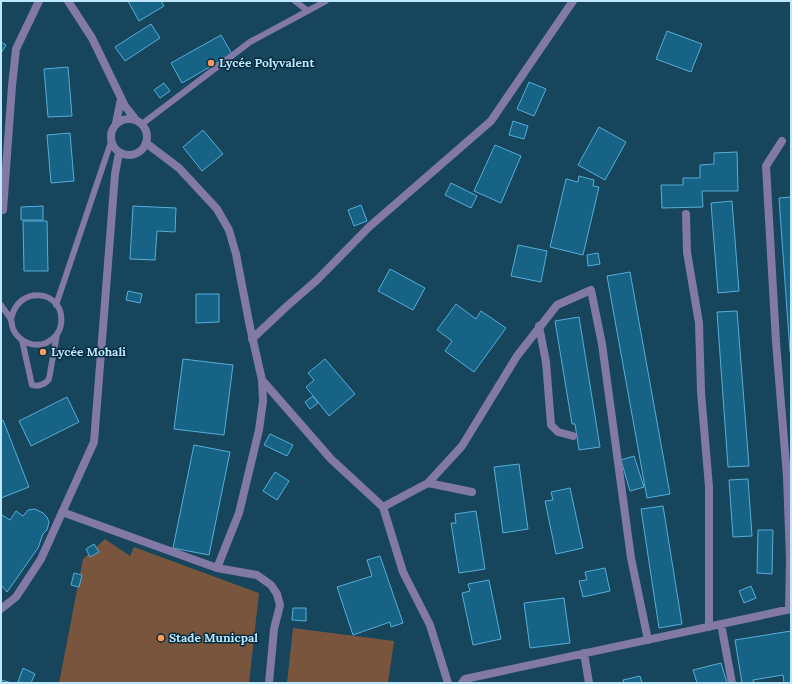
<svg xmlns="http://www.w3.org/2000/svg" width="792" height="684" font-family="Lora,serif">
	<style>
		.garden { fill: #7a553d }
		.building { fill: #176385; stroke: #57aeda }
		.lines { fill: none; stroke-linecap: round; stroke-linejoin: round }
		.service { stroke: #8279a6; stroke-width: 6 }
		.minor { stroke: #8279a6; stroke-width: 8 }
		.tertiary { stroke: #8279a6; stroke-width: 8 }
		.poi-dot { fill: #fe9b59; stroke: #032b3c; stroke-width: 1.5 }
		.labels { text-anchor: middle; stroke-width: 3; stroke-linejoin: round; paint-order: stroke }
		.poi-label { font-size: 12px; font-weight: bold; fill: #bfe8ff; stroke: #032b3c; text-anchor: start }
	</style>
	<rect width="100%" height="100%" fill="#16455c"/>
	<!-- garden -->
	<path class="garden" d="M105 539 130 556 134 547 259 593 249 683H59L83 559Z
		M293 628 394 641 388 683H287Z"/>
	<!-- building -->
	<path class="building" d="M128 1H161L164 6 139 21Z
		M151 24 160 38 125 61 115 47Z
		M667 31 702 44 691 72 656 59Z
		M221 35 232 54 182 83 171 63Z
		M1 42 6 45 1 53Z
		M68 67 72 116 48 117 44 69Z
		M529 82 546 89 534 116 517 109Z
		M164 83 170 91 160 98 154 90Z
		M513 121 528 126 524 139 509 135Z
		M599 127 626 142 605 180 578 165Z
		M203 130 223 154 202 171 183 147Z
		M70 133 74 181 51 183 47 135Z
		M495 145 521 156 501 203 474 191Z
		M737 152 738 191H702L703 207 662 208 661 185H683V178H700V165L714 164V153Z
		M579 176 594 180 593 186 599 187 583 255 550 247 566 179 578 182Z
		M451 183 477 196 471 208 445 195Z
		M791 197V352H790L779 198Z
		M732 201 739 291 718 293 711 203Z
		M361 205 367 221 354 226 348 210Z
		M43 206V220H21V207Z
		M133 206 176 208 175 232 157 231 155 260 130 259Z
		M23 221H47L48 271H24Z
		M518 245 547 251 541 282 511 276Z
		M598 253 600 264 588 266 587 255Z
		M390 269 425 288 413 310 378 291Z
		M630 272 670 494 647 498 607 276Z
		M128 291 142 294 140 303 126 300Z
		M196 294H219V322L196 323Z
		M456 304 476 319 481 311 506 328 474 372 445 351 452 341 437 330Z
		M737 311 749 466 728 467 717 312Z
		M579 317 600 447 579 450 575 424H572L555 321Z
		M183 359 233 365 224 435 174 429Z
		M325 359 355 394 329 416 306 387 314 380 308 373Z
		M313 396 318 403 310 409 305 402Z
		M67 397 79 422 31 446 19 421Z
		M3 420 29 487 1 498V421Z
		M270 434 293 445 287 456 264 445Z
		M194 445 230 452 209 555 173 548Z
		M634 456 644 487 630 491 621 460Z
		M519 464 528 529 503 533 494 467Z
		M275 472 289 481 277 500 263 491Z
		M748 479 752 536 733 537 729 480Z
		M570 488 583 548 556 554 545 501 553 500 551 492Z
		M663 506 682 624 659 628 641 509Z
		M35 509 43 513 47 517 49 522 47 530 43 534 38 548 7 592 1 585V516L2 515 10 520 16 511 23 516 28 510Z
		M476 511 485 569 459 573 451 523H456L455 514Z
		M758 530H773L772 574 757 573Z
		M94 544 99 552 90 557 86 549Z
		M380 556 403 623 391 627 390 622 353 635 337 587 372 576 367 560Z
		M605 568 610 591 583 597 579 581 587 580 585 572Z
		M74 573 82 575 79 587 71 585Z
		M489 580 501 639 473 645 462 593 470 591 468 584Z
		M751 586 756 598 744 603 739 591Z
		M564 598 570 643 530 648 524 603Z
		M293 608H306V621L292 620Z
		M791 631V683H784L783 675 753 680 754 683H742L735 640Z
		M721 663 727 683H697L693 670Z
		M23 668 35 674 31 683 18 682Z
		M640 676 642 683H624L623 680Z
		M1 680 12 683H1Z"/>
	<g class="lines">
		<!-- service -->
		<path class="service" d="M295 1 308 11
			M142 124 250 42 326 1
			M1 305C4 310 9 315 11 320 12 323 12 326 13 329 19 342 34 348 46 343 54 339 60 332 61 324 66 290 17 283 11 320
			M56 305 111 142
			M22 340 32 385C38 387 46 384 49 379L57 334"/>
		<!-- minor -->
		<path class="minor" d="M782 141 766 166 776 342 787 477 790 559 789 609
			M146 143 179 168 217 209 229 230 236 254 250 327 262 380 263 401 259 430 239 513 217 568 257 575 271 585 277 594 280 605 274 629 269 683
			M3 210 12 86 16 49 39 1
			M686 214 687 252 699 323 701 392 709 487V627
			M539 326 546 362 551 425 558 432 573 436
			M252 339 286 307 317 280 369 227 491 121 573 1
			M262 380 331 459 383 507 403 572 430 625 448 683
			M428 483 472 492
			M383 507 428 483 462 446 517 356 557 305 591 290 602 344 631 558 648 640
			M62 512 217 568
			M721 624 732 683
			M584 653 589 683
			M462 683 465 679 791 609"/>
		<!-- tertiary -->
		<path class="tertiary" d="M68 1 92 38 125 106 136 120
			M111 137a18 18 0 1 1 36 0a18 18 0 1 1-36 0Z
			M116 123 121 99
			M1 609 16 597 41 559 94 442 115 174 119 153"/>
	</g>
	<!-- markers -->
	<g class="poi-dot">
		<circle cx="211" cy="63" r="4"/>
		<circle cx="43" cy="352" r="4"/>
		<circle cx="161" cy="638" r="4"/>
	</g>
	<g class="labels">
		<!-- poi labels -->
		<g class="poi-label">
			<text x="219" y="67">Lycée Polyvalent</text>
			<text x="51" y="356">Lycée Mohali</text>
			<text x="169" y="642">Stade Municpal</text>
		</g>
	</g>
	<!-- border -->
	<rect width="792" height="684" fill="none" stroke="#bfe8ff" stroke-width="4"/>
</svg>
